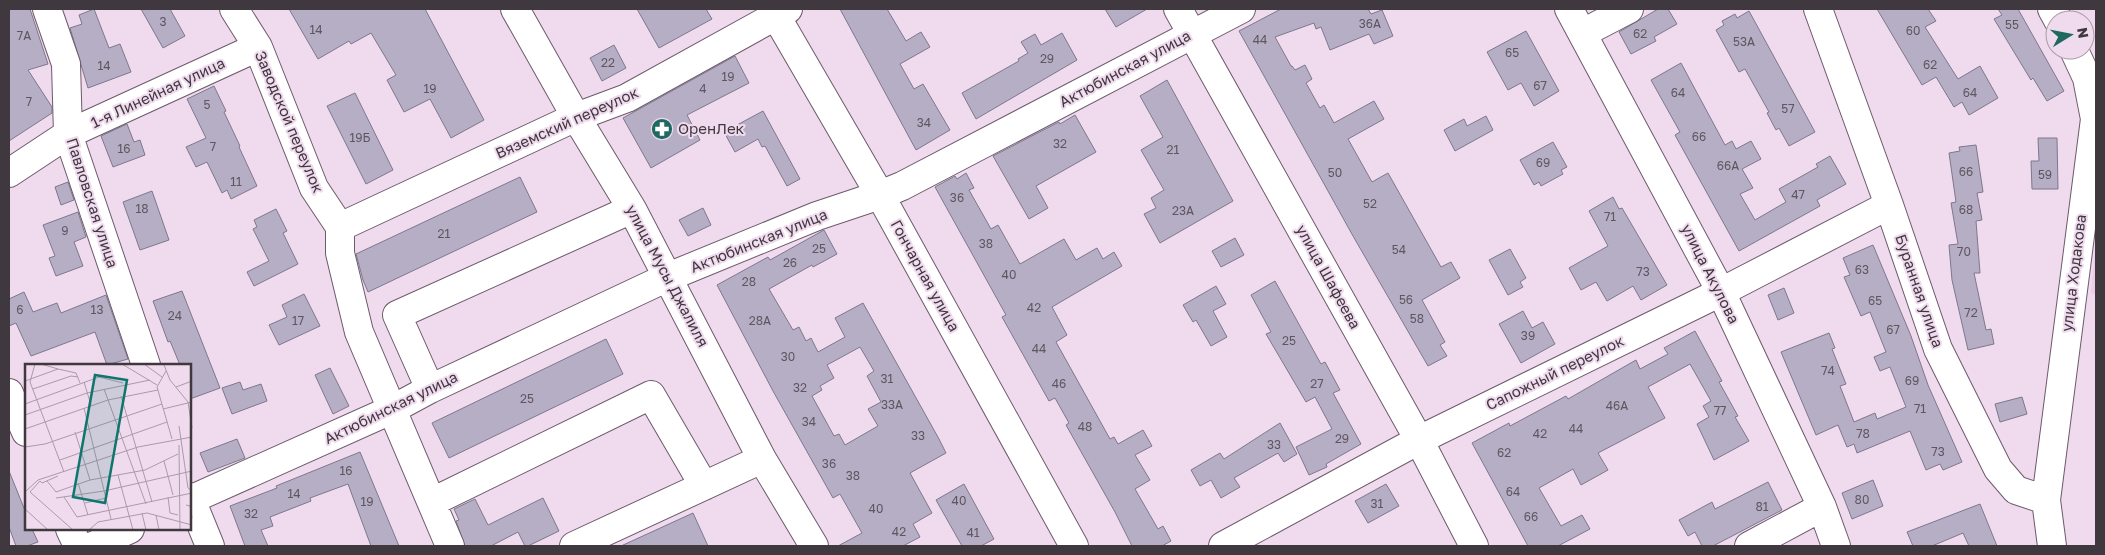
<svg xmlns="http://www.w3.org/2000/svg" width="2105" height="555" font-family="'Golos Text',sans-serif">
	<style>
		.built { fill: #e9cee6 }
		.building { fill: #b6aec5; stroke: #7e778d; fill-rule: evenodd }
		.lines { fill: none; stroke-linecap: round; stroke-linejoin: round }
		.minor-casing { stroke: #6d5a6b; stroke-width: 30 }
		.minor { stroke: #fff; stroke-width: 28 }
		.labels { text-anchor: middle; stroke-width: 4; stroke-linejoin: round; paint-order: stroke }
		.number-label { font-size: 12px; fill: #5e5660 }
		.street-label { font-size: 15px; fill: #40383f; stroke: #f0dbee }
		.poi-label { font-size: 15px; fill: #40383f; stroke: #f0dbee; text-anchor: start }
		.inset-road { fill: none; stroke: #aa9aa8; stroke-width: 1 }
		.view { fill: #0f766e; fill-opacity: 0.15; stroke: #0f766e; stroke-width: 2.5 }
		.inset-edge { fill: none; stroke: #40383f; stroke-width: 2.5 }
	</style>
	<rect width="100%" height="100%" fill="#f0dbee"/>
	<!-- built -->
	<path class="built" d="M2096 237V295L2091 293Z"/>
	<!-- building -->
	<path class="building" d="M9 9H30L48 64 28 70 52 107V113L9 141Z
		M94 9 109 48 120 44 131 72 88 88 70 28 82 24 79 15Z
		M141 9H170L185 36 163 48Z
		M289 9H425L484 120 451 138 430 99 404 112 387 80 396 75 371 33 351 44 349 41 318 59Z
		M637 9H706L712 19 659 48Z
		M840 9H887L906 41 921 32 930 47 900 64 914 89 923 84 950 130 916 150Z
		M1105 9H1147L1116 27Z
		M1281 9H1368L1371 14 1382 10 1393 36 1374 44 1369 34 1330 50 1321 27 1316 29 1314 23 1275 37 1291 66H1292L1295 70 1305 65 1312 79 1306 83 1320 108 1324 105 1334 123 1374 101 1384 119 1348 139 1372 182 1388 173 1441 267 1451 262 1460 278 1422 300 1445 342 1440 345 1447 356 1428 366 1353 236 1239 31Z
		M1658 9H1668L1677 24 1654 37 1656 41 1631 54 1619 32Z
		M1877 9H1928L1936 21 1925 27 1958 79 1980 66 1998 98 1969 115 1962 102 1954 107 1936 77 1922 85Z
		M1998 9H2018L2064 91 2047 101 2033 78 2031 80 1994 19 2002 15Z
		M1749 11 1815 132 1789 146 1779 128 1776 130 1767 113 1769 112 1745 69 1739 72 1716 30 1724 25 1722 21 1735 14 1737 18Z
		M1526 31 1559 91 1534 106 1521 83 1508 90 1487 52Z
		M1062 33 1077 60 976 119 962 93 1019 61 1018 59 1028 53 1021 42 1035 34 1041 45Z
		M614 45 626 68 602 81 590 58Z
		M735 56 749 83 687 115 700 140 651 168 623 118Z
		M1681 63 1725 145 1732 141 1736 149 1751 141 1761 159 1742 169 1753 188 1740 194 1755 220 1786 202 1779 189 1818 167 1816 164 1830 156 1846 184 1817 200 1820 206 1739 251 1675 135 1680 132 1651 80Z
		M1167 80 1233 201 1160 243 1144 214 1156 208 1151 198 1164 190 1141 150 1163 137 1140 96Z
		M214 86 226 111 224 112 240 146 239 147 257 186 231 199 227 190 222 193 207 162 196 167 186 147 206 138 187 99Z
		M355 93 393 170 366 184 327 106Z
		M763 111 800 179 787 186 765 146 762 147 758 139 735 152 724 132Z
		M1075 115 1096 152 1036 186 1048 208 1029 219 993 156 1059 122 1060 124Z
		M1486 116 1493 130 1455 151 1444 130 1464 119 1467 126Z
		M127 124 134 142 140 140 145 155 113 167 101 136Z
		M2038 138H2057L2058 189H2032L2031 161H2039Z
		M1553 142 1567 167 1561 170 1563 174 1541 186 1539 182 1534 185 1520 160Z
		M1976 145 1983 192 1977 193 1982 220 1976 221 1980 273H1974L1986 330 1991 329 1994 344 1968 350 1952 280 1949 245 1958 244 1951 203 1956 202 1949 153 1960 151 1959 147Z
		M966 173 974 188 969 190 991 229 998 225 1020 264 1064 239 1076 260 1097 248 1103 259 1114 252 1122 266 1052 307 1067 335 1056 342 1110 439 1114 437 1118 444 1143 430 1152 446 1135 455 1150 480 1135 489 1158 529 1163 526 1171 541 1162 546H1132L1115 512 1066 425 1069 423 1055 398 1049 401 1002 317 1006 315 935 187 955 176 957 179Z
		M520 177 537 212 368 292 363 280 356 254Z
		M68 182 74 200 61 205 55 187Z
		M152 191 169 240 140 250 123 202Z
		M1613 197 1619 209 1622 208 1667 285 1641 300 1633 286 1607 301 1596 282 1581 290 1569 268 1608 246 1589 211Z
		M703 208 711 225 688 236 679 220Z
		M276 209 287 231 283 233 298 264 254 286 247 272 269 261 253 229 257 227 254 220Z
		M78 212 86 237 74 242 83 266 56 276 49 258 55 256 43 225Z
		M824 230 837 254 813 267 812 265 769 289 793 330 799 327 806 341 811 338 818 352 845 337 835 318 863 303 939 439 946 453 910 473 932 513 913 524 920 537 903 546H838L862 533 840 494 833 498 773 391 717 285 768 257 770 260ZM860 347 874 371 867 376 881 402 868 409 878 426 845 445 839 434 834 436 812 396 822 390 820 386 834 378 827 365Z
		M1235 238 1244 255 1221 267 1212 251Z
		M1873 245 1911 336 1928 385 1962 462 1943 470 1940 464 1926 470 1910 431 1857 453 1854 444 1847 447 1838 425 1816 435 1781 352 1829 333 1835 348 1832 349 1846 384 1840 386 1854 422 1875 413 1877 419 1906 407 1890 367 1880 371 1874 357 1886 352 1870 312 1861 316 1844 277 1850 275 1843 258Z
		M1510 249 1526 278 1520 282 1523 287 1508 295 1489 260Z
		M1275 281 1321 364 1325 362 1340 390 1333 393 1361 444 1326 464 1327 467 1309 475 1296 447 1332 429 1315 397 1306 402 1266 334 1271 332 1251 295Z
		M1216 286 1226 304 1213 311 1227 337 1211 346 1196 320 1193 322 1183 305Z
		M1784 288 1794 313 1778 320 1768 295Z
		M182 291 220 388 190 399V365H180L170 341 168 342 153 301Z
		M24 292 33 312 57 303 61 313 106 295 128 359 107 365 95 332 31 356 16 323 9 326V299Z
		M304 294 320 326 279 345 269 325 287 317 282 305Z
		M1523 311 1532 328 1543 322 1555 344 1521 363 1499 324Z
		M1695 331 1722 381 1719 382 1738 416 1735 417 1749 441 1714 460 1697 424 1709 417 1703 406 1711 401 1690 364 1648 387 1665 418 1598 453 1608 470 1581 485 1573 469 1539 488 1561 526 1582 515 1590 529 1558 546H1528L1472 443 1509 423 1510 426 1566 396 1568 399 1636 360 1640 369 1668 354 1664 348Z
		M606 339 623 374 449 458 432 423Z
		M330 368 349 406 333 414 315 375Z
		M240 382 243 390 261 384 267 401 232 414 222 388Z
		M2022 397 2027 414 2000 422 1995 404Z
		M1280 423 1297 454 1284 462 1278 453 1234 478 1240 487 1221 498 1211 480 1200 486 1191 470 1220 453 1224 459Z
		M237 439 245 458 208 472 200 453Z
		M360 452 399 546H371L348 484 310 498 311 501 270 517 273 526 261 530 268 546H245L230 506 277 488 276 486Z
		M9 471 26 513V529H32L38 542 27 546H16L9 527Z
		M1873 480 1883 506 1852 519 1842 493Z
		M1768 482 1782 510 1713 546H1702L1695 532 1688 536 1679 520 1712 502 1715 509Z
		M964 484 994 539 981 546H962L936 500Z
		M1386 484 1399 506 1368 523 1355 501Z
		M543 498 559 531 528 546H525L518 532 491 546H465L456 521 459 520 454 509 475 499 488 525Z
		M1980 504 1997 546H1969L1963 533 1932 546H1913L1907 532Z
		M693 513 708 546H621Z"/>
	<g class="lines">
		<!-- minor casing -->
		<g class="minor-casing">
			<path id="minor" d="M47 9 66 64 68 134 146 365
				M234 9 258 47 314 188 340 227V253L359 332 450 546
				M515 9 576 117 632 209 762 459 814 546
				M772 9 880 195 1074 546
				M1178 9 1419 440 1474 546
				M1569 9 1721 292 1822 507 1836 546
				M1818 9 1889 205 1938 349 1998 469 2016 490 2046 500 2052 546
				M2052 9 2058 20
				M1583 33 1629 9
				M9 173 68 134 258 47
				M340 227 576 117 627 98 788 9
				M430 389 397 315 632 209
				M9 393 26 432
				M190 497 210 546
				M190 500 391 410 430 389 668 277 817 216 880 195 902 186 1241 9
				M2046 500 2095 119 2087 78 2074 50
				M432 502 651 395 704 486
				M70 529 78 546
				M93 546 130 529
				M574 546 762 459
				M1223 546 1419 440 1721 292 1889 205
				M1749 546 1822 507"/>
		</g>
		<!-- minor -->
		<use href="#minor" class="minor"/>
	</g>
	<!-- icons -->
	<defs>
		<g id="pharmacy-disc" transform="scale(1.125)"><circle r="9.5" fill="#206961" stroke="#f0dbee"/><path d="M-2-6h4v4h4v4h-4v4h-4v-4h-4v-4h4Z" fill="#fff"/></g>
	</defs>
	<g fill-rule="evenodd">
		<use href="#pharmacy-disc" x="662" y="129"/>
	</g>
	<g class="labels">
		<!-- number labels -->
		<g class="number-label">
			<text x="163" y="26">3</text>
			<text x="1370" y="28">36А</text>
			<text x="2012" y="29">55</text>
			<text x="316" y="34">14</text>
			<text x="1913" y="35">60</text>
			<text x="1640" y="38">62</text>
			<text x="24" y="40">7А</text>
			<text x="1260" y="44">44</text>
			<text x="1744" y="46">53А</text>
			<text x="1512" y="57">65</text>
			<text x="1047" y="63">29</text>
			<text x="608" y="67">22</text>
			<text x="1930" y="69">62</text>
			<text x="104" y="70">14</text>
			<text x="728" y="81">19</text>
			<text x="1540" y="90">67</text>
			<text x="430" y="93">19</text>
			<text x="703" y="93">4</text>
			<text x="1678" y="97">64</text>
			<text x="1970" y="97">64</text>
			<text x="29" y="106">7</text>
			<text x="207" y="109">5</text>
			<text x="1788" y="113">57</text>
			<text x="924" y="127">34</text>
			<text x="1699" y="141">66</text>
			<text x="360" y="142">19Б</text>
			<text x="1060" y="148">32</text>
			<text x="213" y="151">7</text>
			<text x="124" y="153">16</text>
			<text x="1173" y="154">21</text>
			<text x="1543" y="167">69</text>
			<text x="1728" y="170">66А</text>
			<text x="1966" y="176">66</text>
			<text x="1335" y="177">50</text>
			<text x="2045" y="179">59</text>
			<text x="236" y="186">11</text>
			<text x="1798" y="199">47</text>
			<text x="957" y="202">36</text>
			<text x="1370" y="208">52</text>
			<text x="142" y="213">18</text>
			<text x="1966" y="214">68</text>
			<text x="1183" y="215">23А</text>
			<text x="1610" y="221">71</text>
			<text x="65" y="235">9</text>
			<text x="444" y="238">21</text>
			<text x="986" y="248">38</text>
			<text x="819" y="253">25</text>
			<text x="1399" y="254">54</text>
			<text x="1964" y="256">70</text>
			<text x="790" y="267">26</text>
			<text x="1862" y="274">63</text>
			<text x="1643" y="276">73</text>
			<text x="1009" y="279">40</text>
			<text x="749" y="286">28</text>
			<text x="1406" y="304">56</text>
			<text x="1875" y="305">65</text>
			<text x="1034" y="312">42</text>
			<text x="20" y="314">6</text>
			<text x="97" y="314">13</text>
			<text x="1971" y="317">72</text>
			<text x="175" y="320">24</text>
			<text x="1417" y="323">58</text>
			<text x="298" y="325">17</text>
			<text x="760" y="325">28А</text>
			<text x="1893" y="334">67</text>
			<text x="1528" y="340">39</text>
			<text x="1289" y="345">25</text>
			<text x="1039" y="353">44</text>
			<text x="788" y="361">30</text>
			<text x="1828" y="375">74</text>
			<text x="887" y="383">31</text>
			<text x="1912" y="385">69</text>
			<text x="1059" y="388">46</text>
			<text x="1317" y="388">27</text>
			<text x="800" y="392">32</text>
			<text x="527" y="403">25</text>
			<text x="892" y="409">33А</text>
			<text x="1617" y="410">46А</text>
			<text x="1920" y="413">71</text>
			<text x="1720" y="415">77</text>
			<text x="809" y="426">34</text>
			<text x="1085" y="431">48</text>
			<text x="1576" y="433">44</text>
			<text x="1540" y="438">42</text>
			<text x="1863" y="438">78</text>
			<text x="918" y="440">33</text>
			<text x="1342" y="443">29</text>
			<text x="1274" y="449">33</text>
			<text x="1938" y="456">73</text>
			<text x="1504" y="457">62</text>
			<text x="829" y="468">36</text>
			<text x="346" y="475">16</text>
			<text x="853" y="480">38</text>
			<text x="1513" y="496">64</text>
			<text x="294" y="498">14</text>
			<text x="1862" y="504">80</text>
			<text x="959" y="505">40</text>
			<text x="367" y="506">19</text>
			<text x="1377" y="508">31</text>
			<text x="1762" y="511">81</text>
			<text x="876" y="513">40</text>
			<text x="251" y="518">32</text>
			<text x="1531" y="521">66</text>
			<text x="899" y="536">42</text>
			<text x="973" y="537">41</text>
		</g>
		<!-- street labels -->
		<g class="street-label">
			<text transform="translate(1125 69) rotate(-28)" y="5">Актюбинская улица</text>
			<text transform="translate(158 93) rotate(-25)" y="5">1-я Линейная улица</text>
			<text transform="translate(289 122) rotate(67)" y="5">Заводской переулок</text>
			<text transform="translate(567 123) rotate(-24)" y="5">Вяземский переулок</text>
			<text transform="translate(92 203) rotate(72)" y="5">Павловская улица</text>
			<text transform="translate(759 241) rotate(-22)" y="5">Актюбинская улица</text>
			<text transform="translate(2074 273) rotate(-83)" y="5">улица Ходакова</text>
			<text transform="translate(1710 274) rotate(63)" y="5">улица Акулова</text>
			<text transform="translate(667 276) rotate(62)" y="5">улица Мусы Джалиля</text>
			<text transform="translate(925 276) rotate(61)" y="5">Гончарная улица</text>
			<text transform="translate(1328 277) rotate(61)" y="5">улица Шафеева</text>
			<text transform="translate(1919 291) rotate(71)" y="5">Буранная улица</text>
			<text transform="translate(1555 373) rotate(-26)" y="5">Сапожный переулок</text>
			<text transform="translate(391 408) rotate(-26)" y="5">Актюбинская улица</text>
		</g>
		<!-- poi labels -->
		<g class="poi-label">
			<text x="678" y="134">ОренЛек</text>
		</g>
	</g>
	<!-- overview -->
	<g transform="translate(25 364)">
		<rect width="166" height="166" fill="#f0dbee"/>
		<path class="inset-road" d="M10 0 5 18 39 108M16 0 33 5M97 0 132 21M119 0 137 13M139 1 145 16 163 38 167 64M141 7 132 23 147 75M0 17 33 5 51 9 55 19M59 18 66 41M151 23 167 17M8 25 46 12 53 13M79 25 121 140M96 32 127 138M0 40 74 13 98 19M59 44 86 155M138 45 167 38M0 51 62 29 125 16M154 62 163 124 167 127M0 65 83 36 133 26M50 68 65 116M154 81 155 166M0 83 20 80 137 40M35 96 142 58M139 97 148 131M93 111 108 166M15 117 5 128 48 166M15 117 17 119 33 112M22 117 31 128 65 116 120 106 153 90M53 119 63 151M0 128 13 116 113 83 167 73M39 133 52 153 167 129M143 133 145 149 153 151M31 134 79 127 167 107M60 139 81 134M161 141 165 142 167 154M0 145 23 166M117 149 121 166M131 151 134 166M64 166 73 158 122 149 167 161"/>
		<path class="view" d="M70 11 102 16 80 139 48 133Z"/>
		<rect width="166" height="166" class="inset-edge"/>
	</g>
	<!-- border -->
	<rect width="2105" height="555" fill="none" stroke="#40383f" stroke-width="20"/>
	<!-- north arrow -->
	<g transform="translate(2070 35) rotate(80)"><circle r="24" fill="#f0dbee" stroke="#aa9aa8"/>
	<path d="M0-4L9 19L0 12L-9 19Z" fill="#206961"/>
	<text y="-8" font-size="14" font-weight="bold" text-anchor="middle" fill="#40383f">N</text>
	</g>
</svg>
